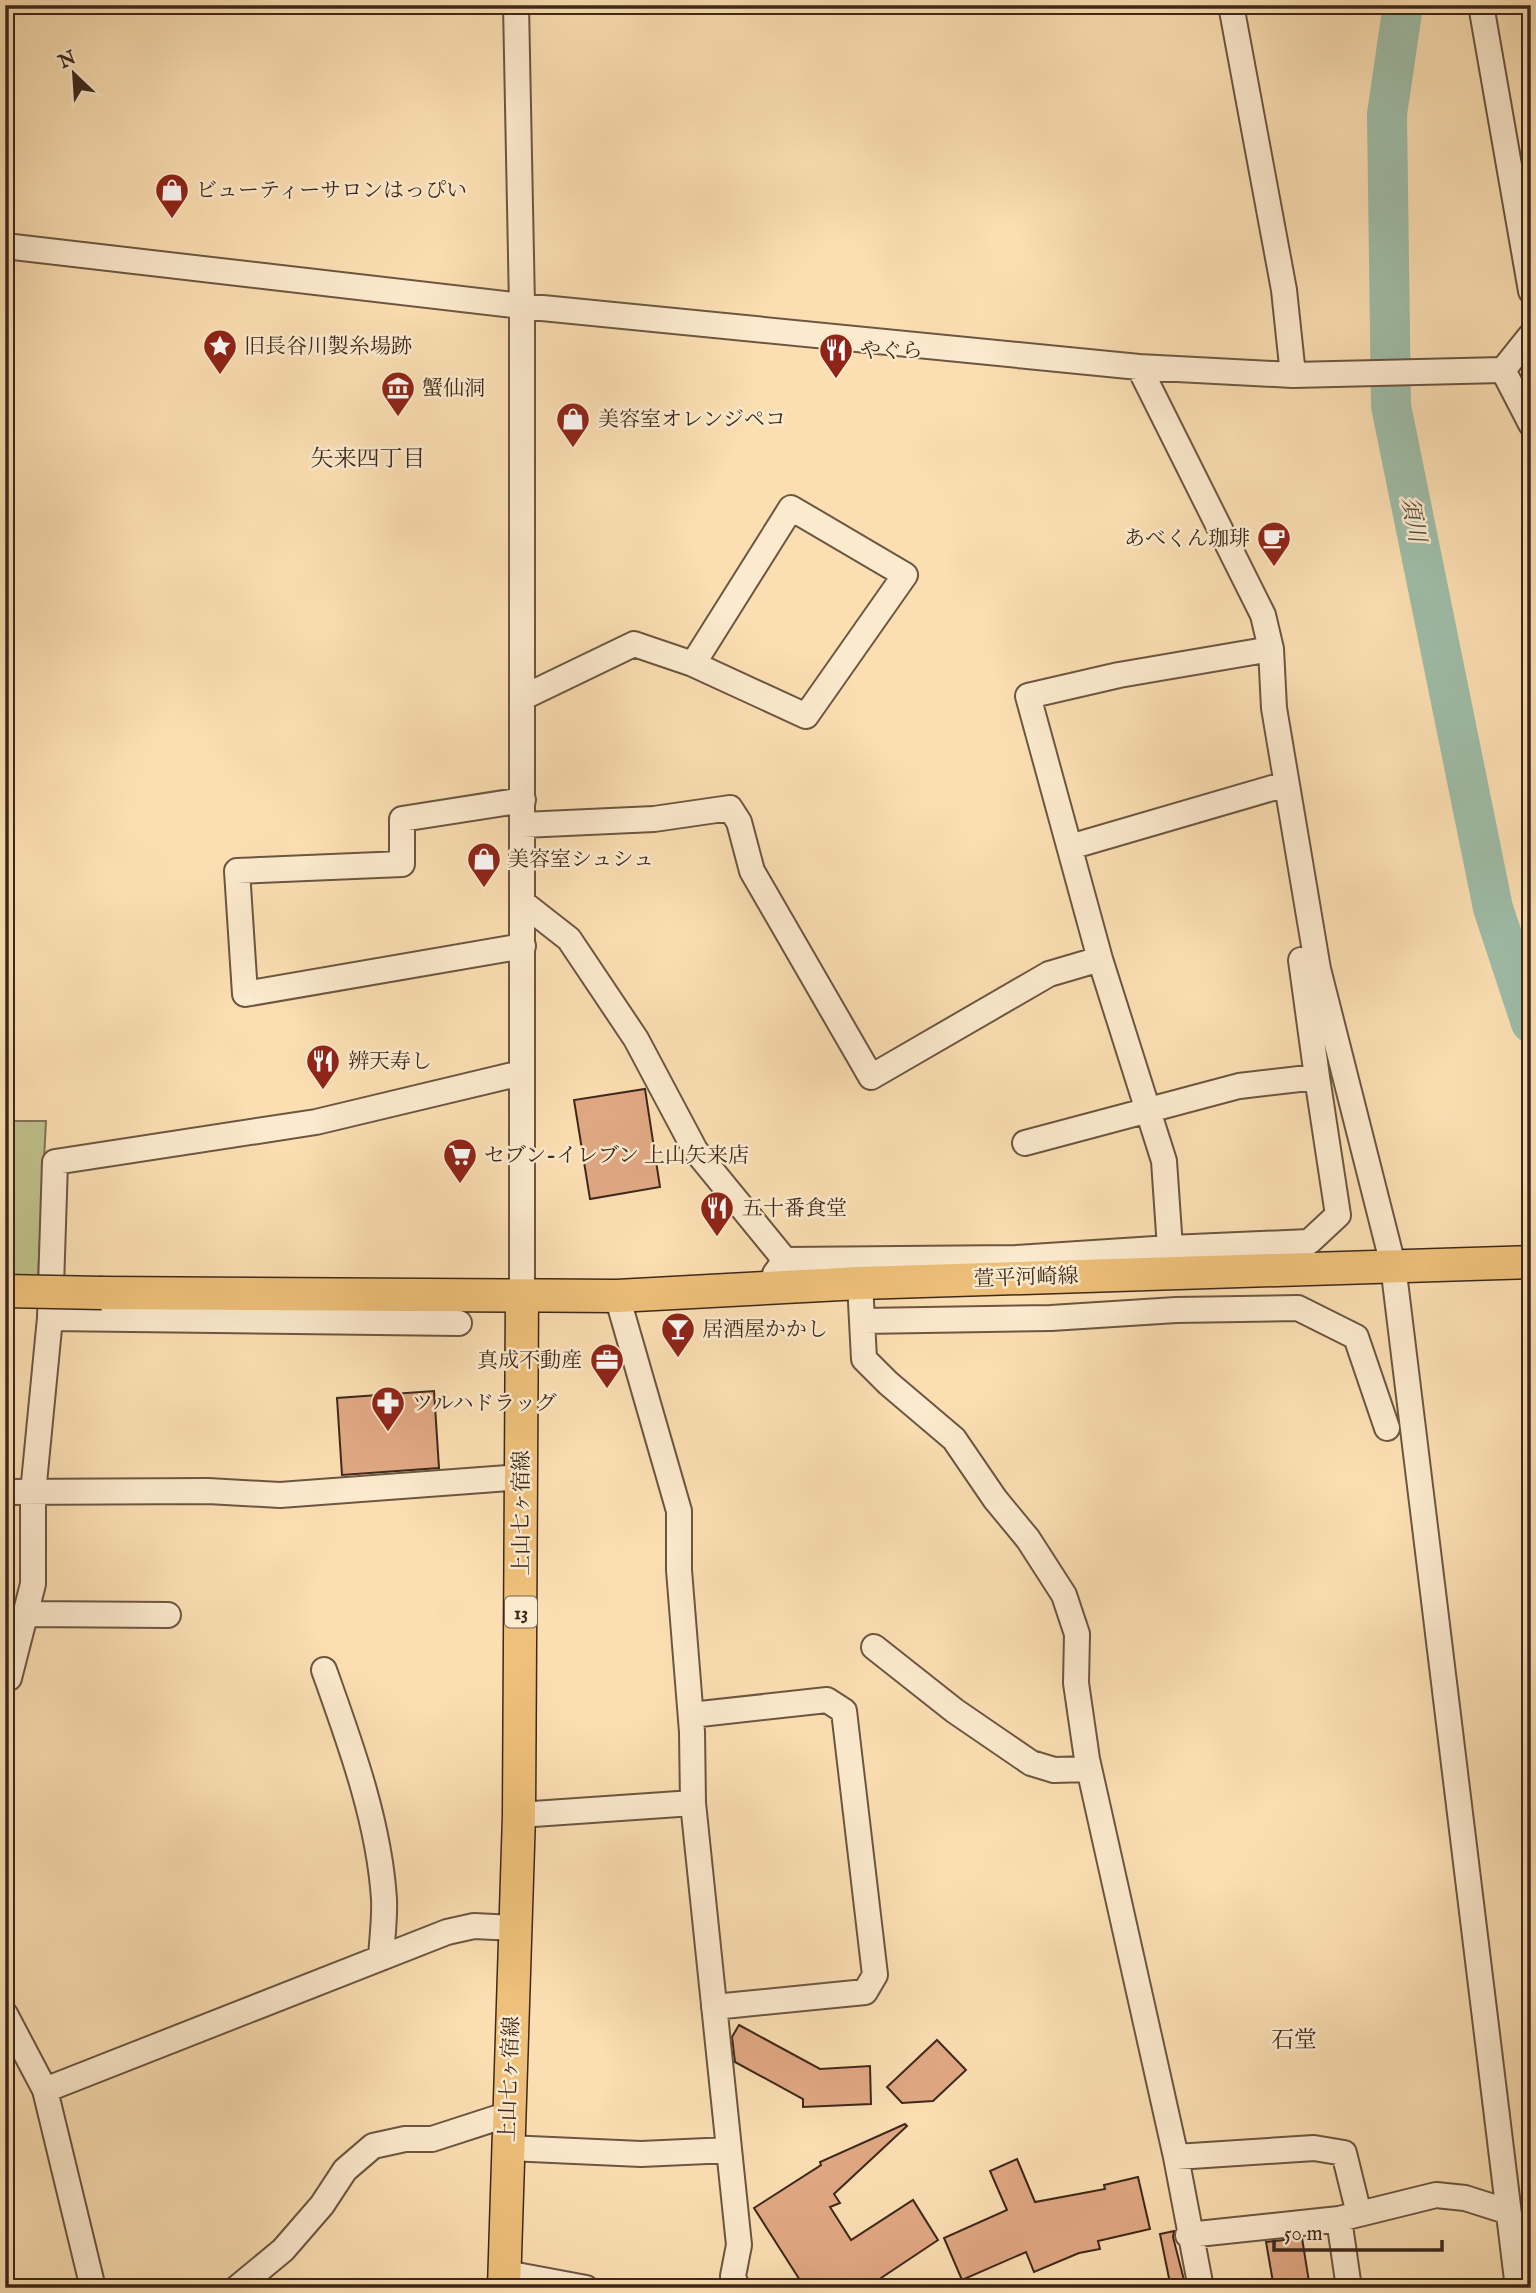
<svg xmlns="http://www.w3.org/2000/svg" width="1536" height="2293" font-family="'IM FELL English','Noto Serif JP',serif">
	<style>
		.green { fill: #bfc18c; stroke: #7e7454; stroke-width: 2 }
		.lines { fill: none; stroke-linecap: round; stroke-linejoin: round }
		.river { stroke: #9fbda8; stroke-width: 40 }
		.building { fill: #e1a884; stroke: #3d281b; stroke-width: 2 }
		.minor-casing { stroke: #6c5641; stroke-width: 28 }
		.major-casing { stroke: #3d281b; stroke-width: 35 }
		.minor { stroke: #fceace; stroke-width: 24 }
		.major { stroke: #eec07a; stroke-width: 32 }
		.major-bridge-casing { stroke: #3d281b; stroke-width: 35; stroke-linecap: butt }
		.major-bridge { stroke: #eec07a; stroke-width: 32 }
		.labels { text-anchor: middle; stroke-width: 5; stroke-linejoin: round; paint-order: stroke }
		.shield { fill: #fceace; stroke: #766251; stroke-width: 2 }
		.shield-label { font-size: 19px; font-weight: bold; fill: #3d281b }
		.poi-label { font-size: 21px; fill: #3d281b; stroke: #fceace; text-anchor: start }
		.street-label { font-size: 21px; fill: #3d281b; stroke: #fceace }
		.neighbourhood-label { font-size: 23px; fill: #3d281b; stroke: #fceace }
		.water-label { font-size: 23px; font-style: italic; fill: #564d3e; stroke: #fceace }
	</style>
	<rect width="100%" height="100%" fill="#fbdfb3"/>
	<filter id="stains"><feTurbulence type="fractalNoise" baseFrequency=".00286" numOctaves="4"/><feColorMatrix values="0 0 0 0 .2 0 0 0 0 .09 0 0 0 0 .02 0 0 0 .5 -.17"/></filter>
	<radialGradient id="worn" r=".72"><stop offset=".6" stop-color="#630" stop-opacity="0"/><stop offset="1" stop-color="#630" stop-opacity=".3"/></radialGradient>
	<!-- green -->
	<path class="green" d="M5 1121H46L38 1278H5Z"/>
	<g class="lines">
		<!-- river -->
		<path class="river" d="M1403 5 1387 114 1391 406 1493 908 1531 1023"/>
	</g>
	<!-- building -->
	<path class="building" d="M645 1089 660 1187 590 1199 574 1100Z
		M434 1391 439 1468 342 1475 337 1398Z
		M739 2025 820 2069 870 2066 871 2104 803 2107V2099L735 2062 732 2037Z
		M937 2040 966 2070 933 2101 902 2103 887 2087Z
		M905 2124 907 2126 834 2194 840 2203 830 2207 851 2240 913 2200 938 2240 866 2288H805L754 2208 821 2165 820 2162Z
		M1017 2159 1035 2202 1105 2189 1104 2185 1138 2177 1150 2229 1098 2241 1100 2249 1079 2253 1034 2272 1026 2252 962 2280 944 2238 1007 2210 990 2171Z
		M1174 2231 1173 2237 1186 2288H1171L1160 2234Z
		M1302 2238 1310 2288H1274L1266 2242Z"/>
	<g class="lines">
		<!-- minor casing -->
		<g class="minor-casing">
			<path id="minor" d="M516 5 522 306V1296
				M1231 5 1284 290 1293 375
				M1481 5 1531 291
				M5 246 522 306 1139 367 1293 375 1503 370
				M1139 367 1263 615 1271 649 1274 708 1318 969 1393 1265 1518 2288
				M1503 370 1531 424
				M1503 370 1531 335
				M791 508 905 575 806 716 693 664Z
				M522 698 634 644 693 664
				M523 800 402 819V864L237 871 245 994 523 946
				M523 825 654 819 730 808 739 822 752 871 871 1077 1049 974 1100 959
				M1070 847 1286 784
				M523 903 569 939 636 1039 695 1150 785 1260
				M1301 960 1317 1077
				M1025 1143 1239 1086 1317 1077 1338 1215 1309 1242 1170 1248 1164 1161 1100 959 1028 696 1119 675 1271 649
				M775 1274 785 1260 1016 1258 1170 1248
				M860 1283 864 1359 888 1383 954 1439 995 1499 1028 1539 1064 1595 1077 1634 1076 1683 1087 1759 1176 2157 1201 2288
				M617 1296 679 1511V1570L692 1732 693 1803
				M50 1318 459 1323
				M862 1321 1051 1318 1176 1310 1298 1308 1356 1337 1387 1428
				M5 1492 208 1491 280 1495 522 1477
				M27 1614 168 1615
				M874 1647 955 1711 1031 1763 1054 1770 1089 1769
				M324 1670C350 1743 379 1821 384 1899 385 1918 382 1939 381 1958
				M9 1678 33 1584V1493L50 1318 55 1162 316 1122 521 1073
				M691 1715 827 1700 844 1711 875 1975 865 1992 714 2007
				M519 1815 693 1803 739 2245 733 2276 737 2288
				M5 2014 45 2090 93 2288
				M45 2090 447 1932 474 1926 513 1928
				M507 2148 641 2154 729 2150
				M1176 2157 1314 2148 1344 2153 1359 2214
				M1339 2219 1349 2288
				M1188 2235 1339 2219 1436 2195 1465 2198 1506 2211
				M505 2273 586 2288
				M237 2288 283 2250 322 2205 345 2170 373 2146 405 2139H432L509 2114"/>
		</g>
		<!-- major casing -->
		<g class="major-casing">
			<path id="major" d="M102 1293 617 1296 860 1283 1531 1262
				M504 2288 519 1815 522 1296"/>
		</g>
		<!-- minor -->
		<use href="#minor" class="minor"/>
		<!-- major -->
		<use href="#major" class="major"/>
		<!-- major-bridge casing -->
		<g class="major-bridge-casing">
			<path id="major-bridge" d="M5 1291 102 1293"/>
		</g>
		<!-- major-bridge -->
		<use href="#major-bridge" class="major-bridge"/>
	</g>
	<!-- icons -->
	<defs>
		<g id="shop-pin" transform="scale(1.75)"><path d="M0 17L-7.5 6A9.5 9.5 0 1 1 7.5 6Z" fill="#8f2418" stroke="#fceace"/><path d="M-5-2.5h2.3a2.7 3.5 0 0 1 5.4 0H5L5.5 6h-11ZM-1.5-2.5h3a1.5 2.3 0 0 0-3 0Z" fill="#fff"/></g>
		<g id="sight-pin" transform="scale(1.75)"><path d="M0 17L-7.5 6A9.5 9.5 0 1 1 7.5 6Z" fill="#8f2418" stroke="#fceace"/><path d="M0-6L1.8-2.2L6-1.7L2.9 1.2L3.7 5.4L0 3.3L-3.7 5.4L-2.9 1.2L-6-1.7L-1.8-2.2Z" fill="#fff"/></g>
		<g id="restaurant-pin" transform="scale(1.75)"><path d="M0 17L-7.5 6A9.5 9.5 0 1 1 7.5 6Z" fill="#8f2418" stroke="#fceace"/><path d="M-5-6h1v4h1v-4h1v4h1v-4h1v5L-1.5 .5V6h-2V.5L-5-1ZM5-6V6H3V1.5H1.5Q1.5-4 5-6Z" fill="#fff"/></g>
		<g id="museum-pin" transform="scale(1.75)"><path d="M0 17L-7.5 6A9.5 9.5 0 1 1 7.5 6Z" fill="#8f2418" stroke="#fceace"/><path d="M0-6L6-3V-2H-6V-3ZM-5-1h2V3h-2ZM-1-1h2V3h-2ZM3-1h2V3H3ZM-6 4H6V6H-6Z" fill="#fff"/></g>
		<g id="cafe-pin" transform="scale(1.75)"><path d="M0 17L-7.5 6A9.5 9.5 0 1 1 7.5 6Z" fill="#8f2418" stroke="#fceace"/><path d="M-5.5-4.5H6V0H3Q3 3.5 0 3.5H-2.5Q-5.5 3.5-5.5 0ZM3-3.2v2h1.7v-2ZM-6 4.5H4V6H-6Z" fill="#fff"/></g>
		<g id="supermarket-pin" transform="scale(1.75)"><path d="M0 17L-7.5 6A9.5 9.5 0 1 1 7.5 6Z" fill="#8f2418" stroke="#fceace"/><path d="M-6-5.5h2.5l.6 2H6L4.5 2H-2.5L-4.4-4H-6ZM-1.5 3.2a1.3 1.3 0 1 0 .1 0ZM3 3.2a1.3 1.3 0 1 0 .1 0Z" fill="#fff"/></g>
		<g id="bar-pin" transform="scale(1.75)"><path d="M0 17L-7.5 6A9.5 9.5 0 1 1 7.5 6Z" fill="#8f2418" stroke="#fceace"/><path d="M-6-5H6L.8 .8V4.5H3.5V6h-7V4.5H-.8V.8Z" fill="#fff"/></g>
		<g id="office-pin" transform="scale(1.75)"><path d="M0 17L-7.5 6A9.5 9.5 0 1 1 7.5 6Z" fill="#8f2418" stroke="#fceace"/><path d="M-6-3h4V-5.5h4V-3h4V5H-6ZM-1-4.5V-3h2v-1.5ZM-6 0V1H6V0Z" fill="#fff"/></g>
		<g id="pharmacy-pin" transform="scale(1.75)"><path d="M0 17L-7.5 6A9.5 9.5 0 1 1 7.5 6Z" fill="#8f2418" stroke="#fceace"/><path d="M-2-6h4v4h4v4h-4v4h-4v-4h-4v-4h4Z" fill="#fff"/></g>
	</defs>
	<g fill-rule="evenodd">
		<use href="#shop-pin" x="172" y="190"/>
		<use href="#sight-pin" x="220" y="346"/>
		<use href="#restaurant-pin" x="836" y="350"/>
		<use href="#museum-pin" x="398" y="388"/>
		<use href="#shop-pin" x="573" y="419"/>
		<use href="#cafe-pin" x="1274" y="538"/>
		<use href="#shop-pin" x="484" y="859"/>
		<use href="#restaurant-pin" x="323" y="1061"/>
		<use href="#supermarket-pin" x="460" y="1155"/>
		<use href="#restaurant-pin" x="717" y="1208"/>
		<use href="#bar-pin" x="678" y="1329"/>
		<use href="#office-pin" x="607" y="1360"/>
		<use href="#pharmacy-pin" x="388" y="1403"/>
	</g>
	<g class="labels">
		<!-- shield labels -->
		<rect class="shield" x="505" y="1596.5" width="32" height="31" rx="5"/>
		<g class="shield-label">
			<text x="521" y="1619">13</text>
		</g>
		<!-- poi labels -->
		<g class="poi-label">
			<text x="196" y="197">ビューティーサロンはっぴい</text>
			<text x="244" y="353">旧長谷川製糸場跡</text>
			<text x="860" y="357">やぐら</text>
			<text x="422" y="395">蟹仙洞</text>
			<text x="598" y="426">美容室オレンジペコ</text>
			<text x="1250" y="545" text-anchor="end">あべくん珈琲</text>
			<text x="508" y="866">美容室シュシュ</text>
			<text x="348" y="1068">辨天寿し</text>
			<text x="484" y="1162">セブン-イレブン 上山矢来店</text>
			<text x="742" y="1215">五十番食堂</text>
			<text x="702" y="1336">居酒屋かかし</text>
			<text x="582" y="1367" text-anchor="end">真成不動産</text>
			<text x="412" y="1410">ツルハドラッグ</text>
		</g>
		<!-- street labels -->
		<g class="street-label">
			<text transform="translate(1026 1277) rotate(-2)" y="7">萱平河崎線</text>
			<text transform="translate(521 1513) rotate(-90)" y="7">上山七ヶ宿線</text>
			<text transform="translate(509 2079) rotate(-88)" y="7">上山七ヶ宿線</text>
		</g>
		<!-- neighbourhood labels -->
		<g class="neighbourhood-label">
			<text x="368" y="466">矢来四丁目</text>
			<text x="1294" y="2047">石堂</text>
		</g>
		<!-- water labels -->
		<g class="water-label">
			<text transform="translate(1414 519) rotate(79)" y="8">須川</text>
		</g>
	</g>
	<!-- margin -->
	<rect width="1536" height="2293" fill="none" stroke="#fbdfb3" stroke-width="28"/>
	<rect x="7" y="7" width="1522" height="2279" fill="none" stroke="#3d281b" stroke-width="3.5"/>
	<rect x="14" y="14" width="1508" height="2265" fill="none" stroke="#3d281b" stroke-width="2"/>
	<!-- north arrow -->
	<g transform="translate(74 74) rotate(335)" stroke="#fceace" stroke-width="5" paint-order="stroke">
	<path d="M0-5L12 26L0 18L-12 26Z" fill="#3d281b"/>
	<text y="-10" font-size="19" font-weight="bold" text-anchor="middle" fill="#3d281b">N</text>
	</g>
	<!-- scale -->
	<path d="M1274 2240v10h168v-10" fill="none" stroke="#3d281b" stroke-width="3.5"/>
	<text x="1284" y="2240" font-size="21" fill="#3d281b" stroke="#fceace" stroke-width="5" paint-order="stroke">50 m</text>
	<rect width="100%" height="100%" filter="url(#stains)"/>
	<rect width="100%" height="100%" fill="url(#worn)"/>
</svg>
